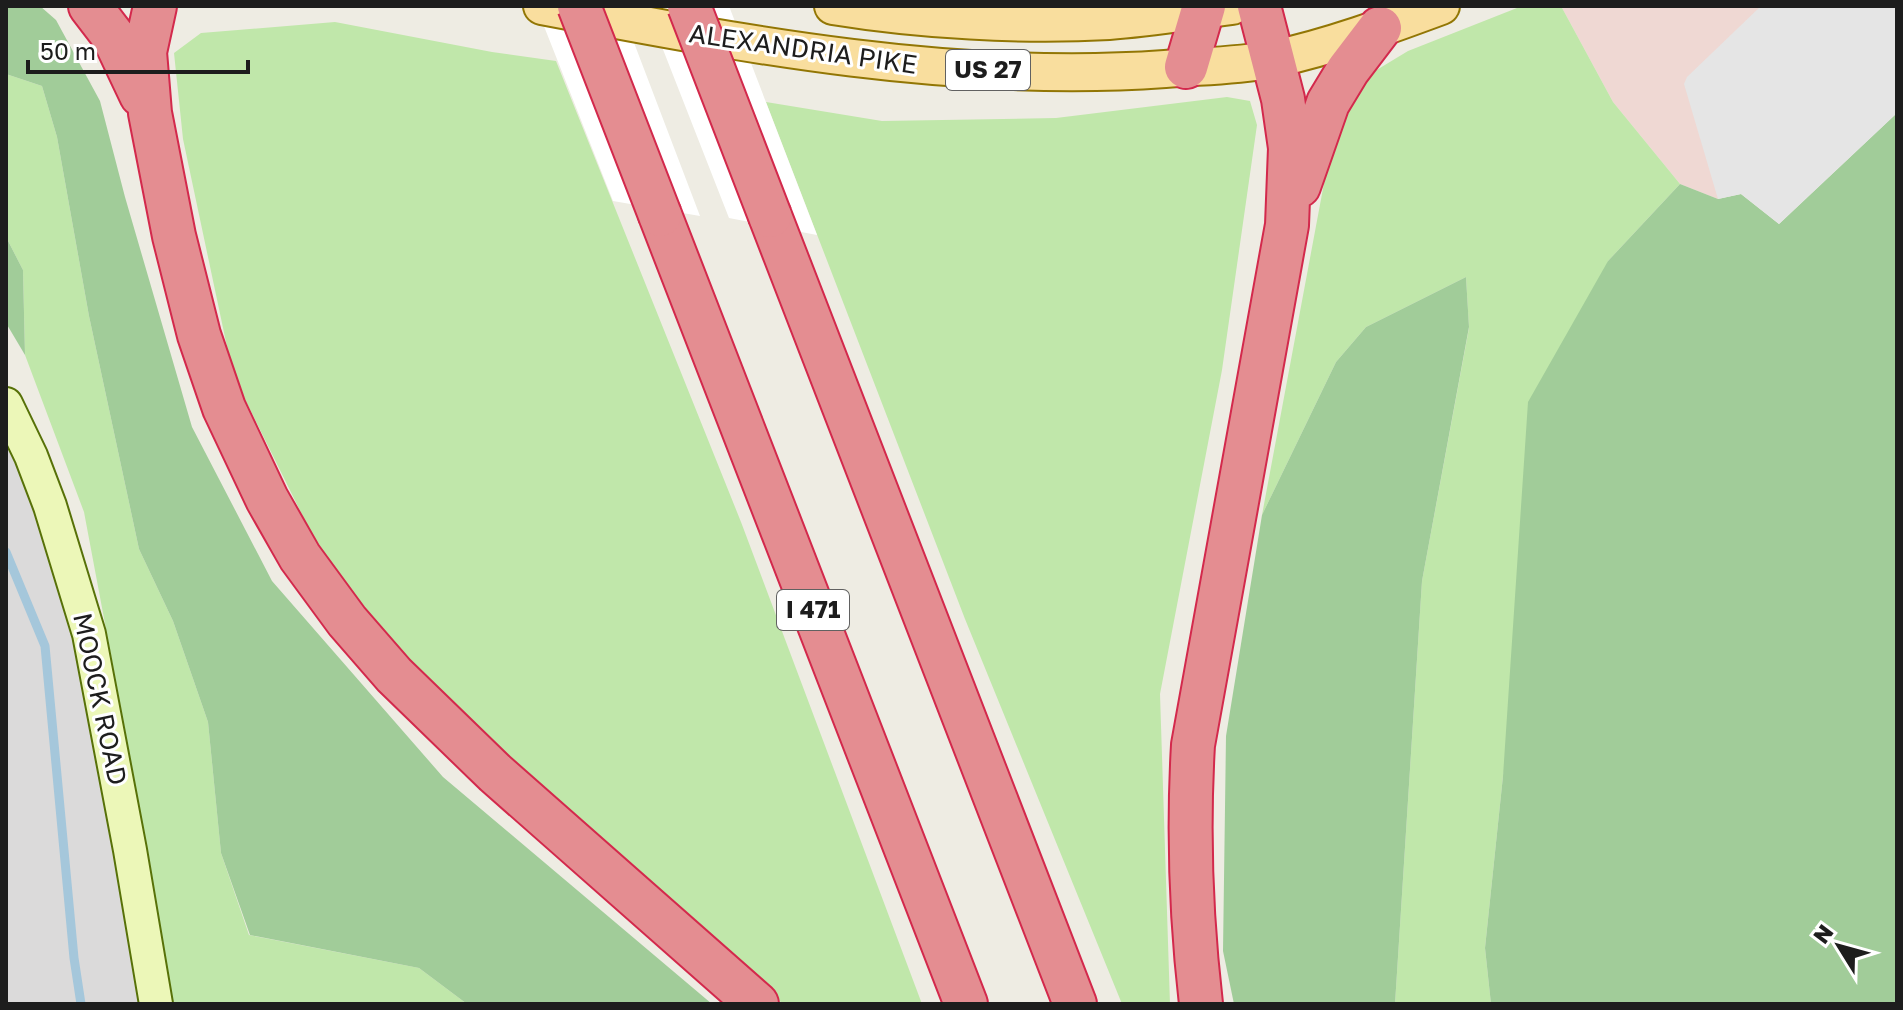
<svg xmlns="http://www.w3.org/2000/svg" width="1903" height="1010" font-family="'Golos Text',sans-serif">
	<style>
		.residential { fill: #dbdada }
		.commercial { fill: #efd8d3 }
		.grass { fill: #c0e7aa }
		.forest { fill: #a1cc99 }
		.parking { fill: #e5e5e5 }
		.pier { fill: #fff }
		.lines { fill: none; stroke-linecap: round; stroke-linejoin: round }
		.stream { stroke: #a5c7db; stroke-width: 9 }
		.secondary-casing { stroke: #577108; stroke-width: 36 }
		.primary-casing { stroke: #927604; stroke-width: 40 }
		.highway-casing { stroke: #d3294c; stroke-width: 46 }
		.secondary { stroke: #ecf7b8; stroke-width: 32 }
		.primary { stroke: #f9de9e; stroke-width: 36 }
		.highway { stroke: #e48d91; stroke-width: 42 }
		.highway-bridge-casing { stroke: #d3294c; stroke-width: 46; stroke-linecap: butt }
		.highway-bridge { stroke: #e48d91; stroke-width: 42 }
		.labels { text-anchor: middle; stroke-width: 6; stroke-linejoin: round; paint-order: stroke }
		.shield { fill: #fff; stroke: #616161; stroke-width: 2 }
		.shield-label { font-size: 24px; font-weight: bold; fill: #1d1d1d }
		.street-label { font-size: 26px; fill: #1d1d1d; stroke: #fff }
	</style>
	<rect width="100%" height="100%" fill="#eeece3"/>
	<!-- residential -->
	<path class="residential" d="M6 404 50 506 156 1004H6Z"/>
	<!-- commercial -->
	<path class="commercial" d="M1561 6H1897V113L1718 199 1680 184 1613 102Z"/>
	<!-- grass -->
	<path class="grass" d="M1522 6H1561L1613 102 1680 184 1608 261 1503 776 1485 948 1491 1004H1395L1422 581 1469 328 1466 277 1366 327 1336 362 1262 515 1333 135 1365 77 1408 51Z
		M335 22 492 52 556 61 741 522 922 1004H783L416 671 321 553 233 375 183 139 174 53 201 33Z
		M6 74 42 86 57 137 89 316 139 549 173 621 208 722 221 853 249 935 419 968 467 1004H172L150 863 84 512 25 355 23 270 6 237Z
		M1227 97 1250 101 1257 125 1222 370 1160 694 1170 1004H1122L965 619 766 102 882 121 1056 118Z"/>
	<!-- forest -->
	<path class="forest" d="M6 6H40L56 20 100 101 125 197 192 427 272 581 443 777 712 1004H467L419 968 250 935 221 853 208 722 173 621 139 549 89 316 57 137 42 86 6 74Z
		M1897 113V1004H1491L1485 948 1503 776 1528 402 1608 261 1680 184 1718 199 1741 194 1779 224Z
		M6 237 23 270 25 355 6 323Z
		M1466 277 1469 327 1422 581 1395 1004H1234L1223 951 1226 736 1262 515 1336 362 1366 327Z"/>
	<!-- parking -->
	<path class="parking" d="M1761 6H1897V113L1779 224 1741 194 1718 199 1684 84 1687 77Z"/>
	<!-- pier -->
	<path class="pier" d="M536 6H620L700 216 613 201Z
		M646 6H729L817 235 729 218Z"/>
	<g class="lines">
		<!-- stream -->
		<path class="stream" d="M6 552 45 646 74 958 81 1004"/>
		<!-- secondary casing -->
		<g class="secondary-casing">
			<path id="secondary" d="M6 404 31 456 50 506 89 634 130 850 156 1004"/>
		</g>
		<!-- primary casing -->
		<g class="primary-casing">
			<path id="primary" d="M542 6C748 45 955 84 1165 69 1201 66 1239 66 1274 59 1330 47 1387 26 1441 6
				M833 6C919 20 1022 26 1109 21 1150 18 1191 11 1232 6"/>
		</g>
		<!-- highway casing -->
		<g class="highway-casing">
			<path id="highway" d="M90 6 113 36 141 95
				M155 6 145 52 150 113 174 236 199 335 224 408 267 499 300 557 347 621 394 675 495 773 757 1004
				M1186 67 1204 6
				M1299 186 1328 103 1348 70 1380 28
				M660 215 966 1004
				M770 216 1075 1004
				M1201 1004C1191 918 1188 831 1193 745L1287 225 1290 148 1283 99 1259 6"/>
		</g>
		<!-- secondary -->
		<use href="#secondary" class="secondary"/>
		<!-- primary -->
		<use href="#primary" class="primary"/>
		<!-- highway -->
		<use href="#highway" class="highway"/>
		<!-- highway-bridge casing -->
		<g class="highway-bridge-casing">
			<path id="highway-bridge" d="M579 6 660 215
				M689 6 770 216"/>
		</g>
		<!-- highway-bridge -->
		<use href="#highway-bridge" class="highway-bridge"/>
	</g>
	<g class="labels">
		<!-- shield labels -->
		<g class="shield">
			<rect x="946" y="50" width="84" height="40" rx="6"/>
			<rect x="777" y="590" width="72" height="40" rx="6"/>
		</g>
		<g class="shield-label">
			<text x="988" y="78">US 27</text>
			<text x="813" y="618">I 471</text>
		</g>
		<!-- street labels -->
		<g class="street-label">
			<text transform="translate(803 49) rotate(8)" y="9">ALEXANDRIA PIKE</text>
			<text transform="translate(100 699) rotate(78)" y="9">MOOCK ROAD</text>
		</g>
	</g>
	<!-- border -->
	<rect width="1903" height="1010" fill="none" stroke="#1d1d1d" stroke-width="16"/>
	<!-- north arrow -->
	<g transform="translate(1839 946) rotate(307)" stroke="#ffffff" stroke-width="6" paint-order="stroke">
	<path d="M0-6L14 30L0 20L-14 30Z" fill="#1d1d1d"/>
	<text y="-12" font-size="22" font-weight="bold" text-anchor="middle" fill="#1d1d1d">N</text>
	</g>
	<!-- scale -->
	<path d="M28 60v12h220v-12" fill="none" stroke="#1d1d1d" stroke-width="4"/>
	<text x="40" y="60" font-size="24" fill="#1d1d1d" stroke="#ffffff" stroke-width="6" paint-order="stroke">50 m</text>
</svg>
